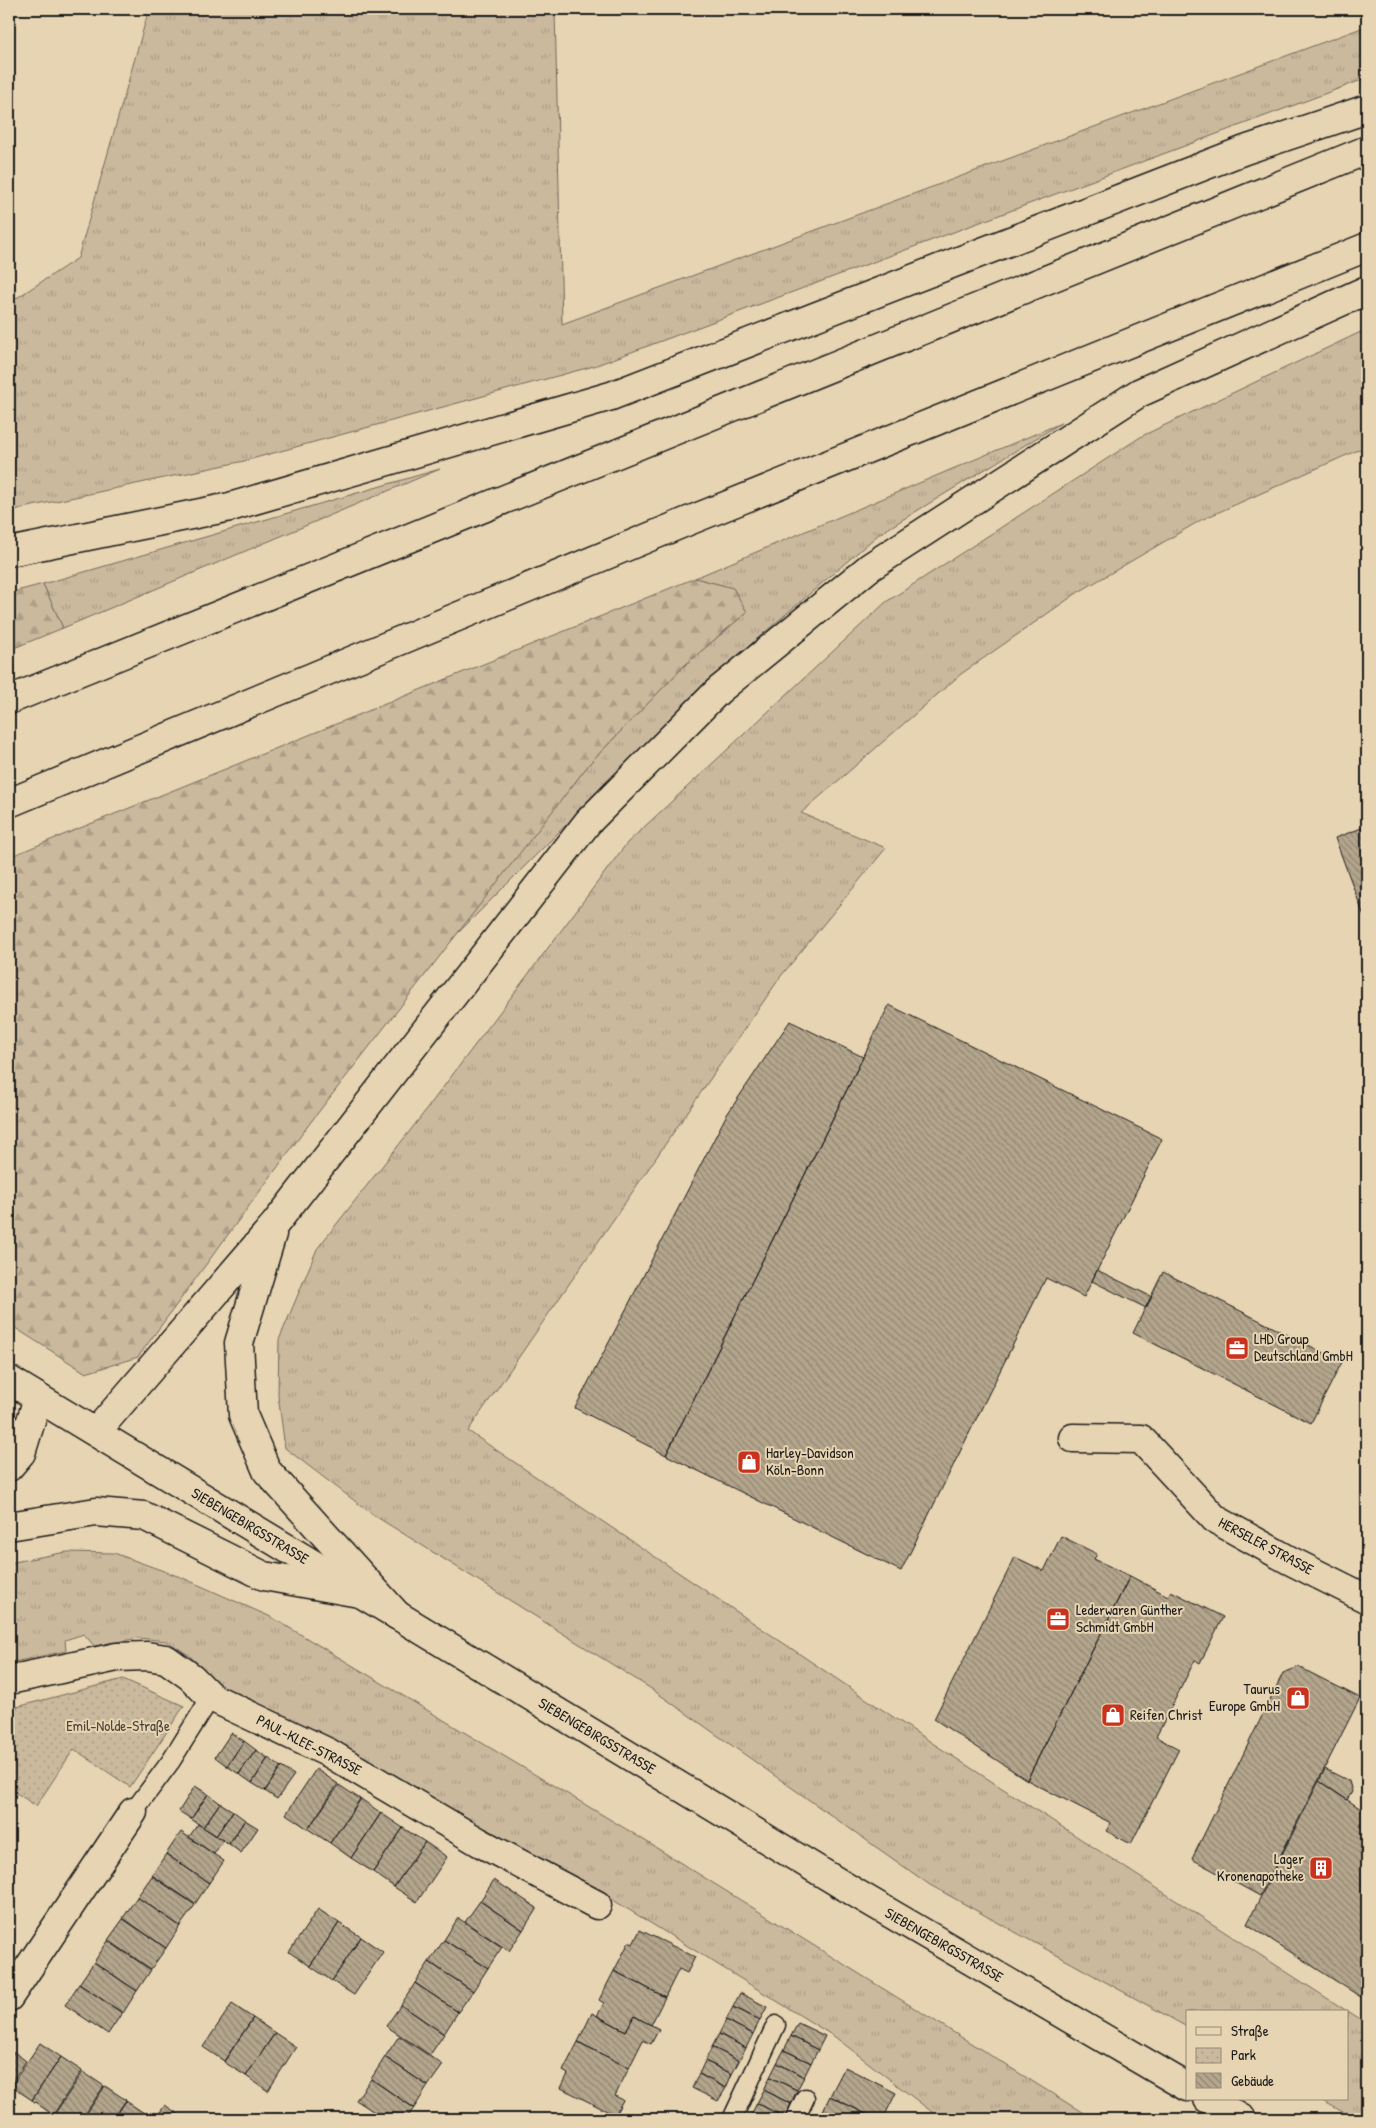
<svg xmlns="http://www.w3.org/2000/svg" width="1376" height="2128" font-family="'Patrick Hand',sans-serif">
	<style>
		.grass { fill: url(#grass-tufts); stroke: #736a5c }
		.forest { fill: url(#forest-firs); stroke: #736a5c }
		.park { fill: url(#park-dots); stroke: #736a5c }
		.building { fill: url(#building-back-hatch); stroke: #1c1c1c }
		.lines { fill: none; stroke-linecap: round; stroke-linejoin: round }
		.lane-casing { stroke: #1c1c1c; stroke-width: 21 }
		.street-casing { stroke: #1c1c1c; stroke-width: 31 }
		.primary-casing { stroke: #1c1c1c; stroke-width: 31 }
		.highway-casing { stroke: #1c1c1c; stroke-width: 31 }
		.lane { stroke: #e7d4b2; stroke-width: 18 }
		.street { stroke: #e7d4b2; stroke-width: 28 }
		.primary { stroke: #e7d4b2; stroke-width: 28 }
		.highway { stroke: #e7d4b2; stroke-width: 28 }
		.labels { text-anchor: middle; stroke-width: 4; stroke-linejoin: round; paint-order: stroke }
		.poi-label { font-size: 15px; fill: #1c1c1c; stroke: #e7d4b2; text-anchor: start }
		.street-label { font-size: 15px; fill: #1c1c1c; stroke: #e7d4b2 }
		.park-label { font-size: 15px; fill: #48433c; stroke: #e7d4b2 }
	</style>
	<defs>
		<pattern id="grass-tufts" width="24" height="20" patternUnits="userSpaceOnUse" patternTransform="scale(1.25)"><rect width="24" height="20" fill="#cab99d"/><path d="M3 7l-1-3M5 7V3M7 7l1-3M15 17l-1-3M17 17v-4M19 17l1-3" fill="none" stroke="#ad9e87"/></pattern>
		<pattern id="forest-firs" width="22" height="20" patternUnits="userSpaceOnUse" patternTransform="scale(1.25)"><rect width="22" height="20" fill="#cab99d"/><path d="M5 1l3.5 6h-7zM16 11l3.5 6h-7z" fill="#ad9e87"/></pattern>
		<pattern id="park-dots" width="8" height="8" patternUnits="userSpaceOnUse" patternTransform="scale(1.25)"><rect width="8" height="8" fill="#cab99d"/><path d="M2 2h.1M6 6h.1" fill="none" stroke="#ad9e87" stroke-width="1.8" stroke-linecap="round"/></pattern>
		<pattern id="building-back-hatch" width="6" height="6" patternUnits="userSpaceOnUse" patternTransform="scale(1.25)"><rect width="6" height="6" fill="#b4a68d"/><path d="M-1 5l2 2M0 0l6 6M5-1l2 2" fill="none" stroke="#928672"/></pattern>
	</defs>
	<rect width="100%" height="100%" fill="#e7d4b2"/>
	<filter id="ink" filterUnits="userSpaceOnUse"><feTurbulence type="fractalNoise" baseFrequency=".02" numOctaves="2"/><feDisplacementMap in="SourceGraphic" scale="10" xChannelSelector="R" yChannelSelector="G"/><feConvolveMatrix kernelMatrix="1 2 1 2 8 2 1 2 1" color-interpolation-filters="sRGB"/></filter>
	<g filter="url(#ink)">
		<!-- grass -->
		<path class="grass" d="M149 9H555L562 324 1367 26V78L594 366 244 461 9 511V303L78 258Z
			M1367 329V446L1201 520 1077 593 961 674 801 813 886 848 781 976 468 1431 923 1737 1367 2024V2119H1356L1319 2099H1347V2012H1187V2027L930 1885 653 1690 372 1514 285 1448 278 1395 279 1340 317 1249 420 1118 627 843 886 602 1142 436Z
			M1061 423 879 534 721 670 449 942 590 763 685 665 747 612 732 588 695 578Z
			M440 469 63 628 43 584Z
			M66 1552 114 1553 183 1578 273 1618 626 1829 1093 2119H941L835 2037 605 1895 235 1696 211 1679 189 1655 166 1641 139 1638 94 1646 84 1634 65 1640 66 1651 9 1663V1563Z"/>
		<!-- forest -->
		<path class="forest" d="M695 578 733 588 747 612 685 665 590 763 310 1123 138 1357 86 1373 9 1324V857Z
			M43 584 63 628 9 650V593Z"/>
		<!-- park -->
		<path class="park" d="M123 1679 184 1706 130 1787 74 1749 36 1806 9 1788V1709Z"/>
		<!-- building -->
		<path class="building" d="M1367 826V924L1335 838Z
			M889 1005 1162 1139 1084 1297 1046 1278 901 1571 666 1455Z
			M790 1021 863 1057 666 1455 575 1408 726 1116Z
			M1097 1270 1152 1297 1146 1308 1092 1281Z
			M1163 1272 1342 1362 1311 1423 1133 1333Z
			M1061 1536 1097 1554 1094 1559 1130 1576 1027 1780 934 1719 1015 1557 1044 1571Z
			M1130 1576 1168 1596 1171 1591 1223 1617 1200 1663 1195 1660 1156 1737 1179 1749 1131 1844 1106 1831 1111 1823 1027 1780Z
			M1299 1667 1360 1698 1260 1896 1192 1859 1283 1673Z
			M231 1733 244 1741 227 1766 215 1757Z
			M244 1741 256 1750 239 1774 227 1766Z
			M256 1750 268 1758 252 1783 239 1774Z
			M268 1758 281 1767 265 1791 252 1783Z
			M281 1767 294 1775 277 1799 265 1791Z
			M316 1769 338 1784 308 1829 286 1814Z
			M1325 1769 1349 1781 1352 1792 1347 1800 1319 1781Z
			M1319 1781 1367 1813V2001L1247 1924Z
			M339 1785 360 1799 330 1843 308 1829Z
			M195 1786 208 1794 191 1819 179 1811Z
			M208 1794 220 1803 203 1827 191 1819Z
			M361 1799 381 1813 351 1858 330 1843Z
			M220 1803 233 1811 216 1836 203 1827Z
			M233 1811 245 1820 229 1844 216 1836Z
			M381 1813 403 1828 373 1872 351 1858Z
			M245 1820 258 1828 241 1853 229 1844Z
			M198 1824 223 1840 214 1854 189 1837Z
			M403 1828 425 1842 394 1887 373 1872Z
			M181 1832 224 1861 209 1883 166 1854Z
			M425 1842 447 1857 417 1902 394 1887Z
			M166 1854 209 1883 195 1904 152 1875Z
			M152 1876 195 1905 180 1926 137 1897Z
			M494 1880 537 1908 523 1930 480 1901Z
			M137 1897 180 1926 166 1948 123 1918Z
			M480 1901 523 1930 509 1951 465 1922Z
			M318 1909 339 1923 310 1966 289 1952Z
			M458 1918 502 1947 488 1968 444 1940Z
			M123 1919 166 1948 151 1969 108 1940Z
			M339 1923 361 1937 332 1981 310 1966Z
			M640 1930 695 1957 687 1973 679 1969 665 1997 614 1971 629 1942 633 1944Z
			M361 1937 383 1952 354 1995 332 1981Z
			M444 1940 488 1968 473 1991 429 1962Z
			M108 1941 151 1970 137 1991 94 1962Z
			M94 1962 137 1991 123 2013 79 1984Z
			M429 1962 473 1991 458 2012 415 1983Z
			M614 1971 665 1997 651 2025 634 2016 626 2031 597 2016 604 2003 599 2000Z
			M415 1983 458 2012 444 2034 401 2005Z
			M79 1984 122 2013 108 2034 65 2005Z
			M740 1993 767 2007 760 2020 733 2007Z
			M232 2004 253 2018 224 2061 203 2047Z
			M401 2005 444 2034 430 2055 386 2026Z
			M733 2007 760 2020 753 2034 726 2020Z
			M592 2013 626 2031 634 2016 659 2029 651 2044 643 2040 629 2068 578 2042Z
			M253 2018 275 2033 246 2076 224 2062Z
			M726 2020 753 2034 746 2048 719 2034Z
			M798 2023 825 2036 818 2050 791 2036Z
			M275 2033 296 2047 268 2091 246 2076Z
			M719 2034 746 2048 739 2061 712 2047Z
			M399 2036 443 2065 428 2086 385 2057Z
			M791 2036 818 2050 811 2063 784 2050Z
			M578 2042 629 2068 615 2096 623 2100 615 2115 561 2088 568 2074 563 2071Z
			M40 2043 61 2057 32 2100 11 2086Z
			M712 2047 739 2061 732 2074 705 2061Z
			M784 2050 811 2063 804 2077 777 2063Z
			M14 2052 26 2061 9 2086V2059Z
			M61 2057 82 2071 53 2115 32 2100Z
			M385 2057 428 2086 414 2108 371 2079Z
			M705 2061 732 2074 726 2088 699 2074Z
			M777 2063 804 2077 797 2090 770 2077Z
			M845 2067 896 2093 883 2119H876L830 2096Z
			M83 2072 104 2086 82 2119H60L54 2115Z
			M699 2074 726 2088 718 2101 692 2088Z
			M770 2077 797 2090 791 2104 764 2090Z
			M371 2079 414 2108 406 2119H385L356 2100Z
			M105 2086 126 2100 113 2119H83Z
			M764 2090 791 2104 784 2117 757 2103Z
			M830 2096 876 2119H819Z
			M126 2101 147 2115 144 2119H114Z
			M757 2103 784 2117 783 2119H754L750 2117Z
			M165 2105 185 2119H158L156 2118Z"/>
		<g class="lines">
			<!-- lane casing -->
			<g class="lane-casing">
				<path id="lane" d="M133 1812 171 1761 211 1697
					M732 2119 776 2025
					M795 2119 805 2098"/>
			</g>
			<!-- street casing -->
			<g class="street-casing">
				<path id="street" d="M1073 1438 1141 1439 1215 1519 1289 1560 1367 1599
					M9 1680 117 1657 147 1656 166 1659 191 1677 211 1697 329 1753 479 1842 597 1905
					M9 1997 133 1812"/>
			</g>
			<!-- primary casing -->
			<g class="primary-casing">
				<path id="primary" d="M9 1380 859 1895 1187 2087
					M1208 2099 1242 2119"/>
			</g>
			<!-- highway casing -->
			<g class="highway-casing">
				<path id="highway" d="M9 552 230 507 611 396 1245 150 1367 109
					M9 700 1367 150
					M9 803 681 524 1367 247
					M272 1234 239 1343 243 1415 267 1471 397 1615
					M96 1432 275 1224 588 822 718 691 870 567 1139 393 1367 290
					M9 1467 21 1453 38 1398
					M9 1526 96 1512 144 1516 264 1576 359 1593"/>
			</g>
			<!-- lane -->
			<use href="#lane" class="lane"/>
			<!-- street -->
			<use href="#street" class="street"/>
			<!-- primary -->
			<use href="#primary" class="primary"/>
			<!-- highway -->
			<use href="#highway" class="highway"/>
		</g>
	</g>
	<!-- icons -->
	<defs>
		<g id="office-square" transform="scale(1.25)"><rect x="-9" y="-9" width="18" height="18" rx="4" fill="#c8321e" stroke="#e7d4b2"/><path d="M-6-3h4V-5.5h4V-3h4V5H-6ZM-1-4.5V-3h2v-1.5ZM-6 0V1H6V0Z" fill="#fff"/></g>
		<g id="shop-square" transform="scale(1.25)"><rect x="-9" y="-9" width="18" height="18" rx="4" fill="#c8321e" stroke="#e7d4b2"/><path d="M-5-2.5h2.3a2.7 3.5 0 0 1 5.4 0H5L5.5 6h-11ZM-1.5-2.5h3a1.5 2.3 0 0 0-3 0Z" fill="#fff"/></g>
		<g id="building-square" transform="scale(1.25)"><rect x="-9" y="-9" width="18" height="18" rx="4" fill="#c8321e" stroke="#e7d4b2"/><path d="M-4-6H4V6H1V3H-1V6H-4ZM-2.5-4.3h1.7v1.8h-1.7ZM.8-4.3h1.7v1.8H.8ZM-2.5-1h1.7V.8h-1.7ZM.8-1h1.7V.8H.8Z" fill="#fff"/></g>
	</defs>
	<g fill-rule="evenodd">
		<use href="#office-square" x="1237" y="1348"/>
		<use href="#shop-square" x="749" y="1462"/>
		<use href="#office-square" x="1058" y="1619"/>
		<use href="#shop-square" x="1298" y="1698"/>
		<use href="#shop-square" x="1113" y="1715"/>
		<use href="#building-square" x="1321" y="1868"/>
	</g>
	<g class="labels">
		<!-- poi labels -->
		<g class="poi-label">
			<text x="1254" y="1344">LHD Group<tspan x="1254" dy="17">Deutschland GmbH</tspan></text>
			<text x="766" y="1458">Harley-Davidson<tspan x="766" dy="17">Köln-Bonn</tspan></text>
			<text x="1076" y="1615">Lederwaren Günther<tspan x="1076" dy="17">Schmidt GmbH</tspan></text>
			<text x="1280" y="1694" text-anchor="end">Taurus<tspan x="1280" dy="17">Europe GmbH</tspan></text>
			<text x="1130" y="1720">Reifen Christ</text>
			<text x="1304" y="1864" text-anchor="end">Lager<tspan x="1304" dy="17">Kronenapotheke</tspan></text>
		</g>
		<!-- street labels -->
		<g class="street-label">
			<text transform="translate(250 1526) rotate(31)" y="5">SIEBENGEBIRGSSTRASSE</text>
			<text transform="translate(1266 1546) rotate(28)" y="5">HERSELER STRASSE</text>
			<text transform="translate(597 1736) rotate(31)" y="5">SIEBENGEBIRGSSTRASSE</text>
			<text transform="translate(309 1745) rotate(27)" y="5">PAUL-KLEE-STRASSE</text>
			<text transform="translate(944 1945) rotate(30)" y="5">SIEBENGEBIRGSSTRASSE</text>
		</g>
		<!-- park labels -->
		<g class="park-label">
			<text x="118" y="1731">Emil-Nolde-Straße</text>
		</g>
	</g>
	<!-- margin -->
	<rect width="1376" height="2128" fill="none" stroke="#e7d4b2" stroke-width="30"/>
	<rect x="15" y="15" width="1346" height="2098" fill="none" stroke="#1c1c1c" stroke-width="2" filter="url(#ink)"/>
	<!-- legend -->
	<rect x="1186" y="2010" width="162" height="90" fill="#e7d4b2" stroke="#968a76"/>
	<rect x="1196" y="2027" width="25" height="8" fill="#e7d4b2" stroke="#968a76"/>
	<text x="1231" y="2036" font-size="15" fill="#1c1c1c">Straße</text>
	<rect x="1196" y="2048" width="25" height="15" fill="url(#park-dots)" stroke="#968a76"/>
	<text x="1231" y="2060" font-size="15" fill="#1c1c1c">Park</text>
	<rect x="1196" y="2073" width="25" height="15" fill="url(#building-back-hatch)" stroke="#968a76"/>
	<text x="1231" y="2086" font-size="15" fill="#1c1c1c">Gebäude</text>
</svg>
